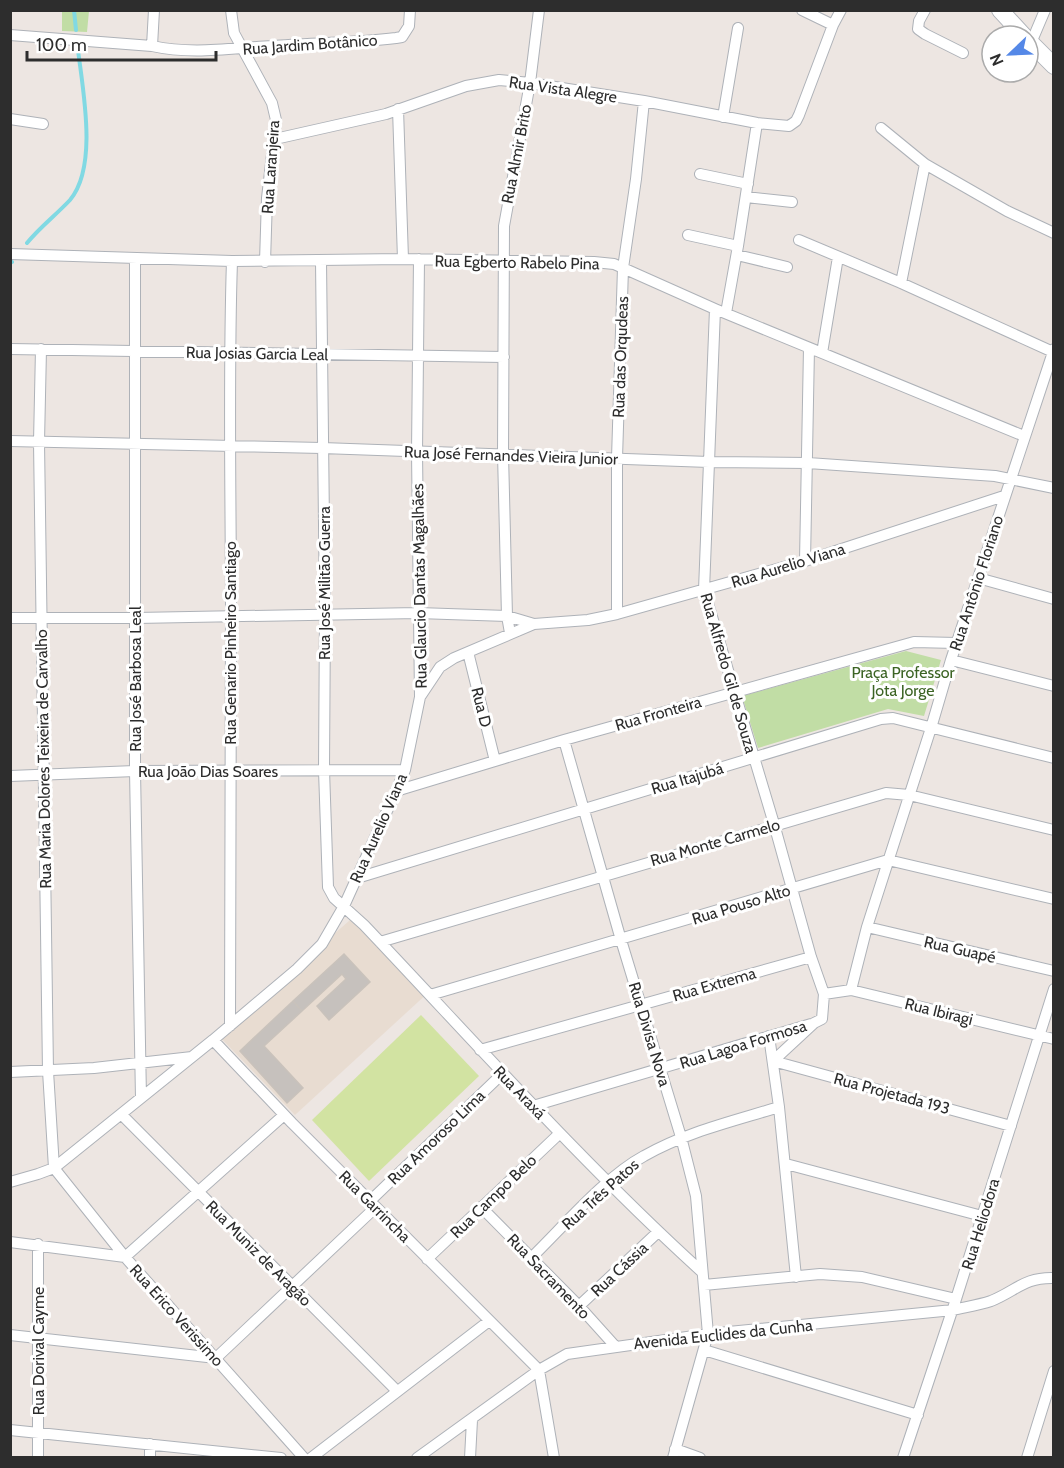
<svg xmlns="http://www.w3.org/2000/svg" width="1064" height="1468" font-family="Cabin,sans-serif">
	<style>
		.education { fill: #e8dcd1 }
		.green { fill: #c1dda5 }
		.pitch { fill: #d2e3a2 }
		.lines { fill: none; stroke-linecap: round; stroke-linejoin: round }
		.stream { stroke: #81d9e3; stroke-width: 4 }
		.building { fill: #c6c1bd; stroke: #c9c2bb; stroke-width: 1.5 }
		.street-casing { stroke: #aeb2b8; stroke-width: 12 }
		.secondary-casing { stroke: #aeb2b8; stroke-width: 18 }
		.street { stroke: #fff; stroke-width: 10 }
		.secondary { stroke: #fff; stroke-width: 16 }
		.labels { text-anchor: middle; stroke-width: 6; stroke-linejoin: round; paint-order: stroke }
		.street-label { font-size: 16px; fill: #2d2d2d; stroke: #fff }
		.park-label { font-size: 16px; fill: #3c6424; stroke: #fff }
	</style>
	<rect width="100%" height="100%" fill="#ede6e2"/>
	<!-- education -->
	<path class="education" d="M357 914 430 991 295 1115 218 1035Z"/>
	<!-- green -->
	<path class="green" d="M62 11H89L87 32 62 31Z
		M906 651 941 660 924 716 888 709 758 748 742 696Z"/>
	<!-- pitch -->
	<path class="pitch" d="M421 1015 479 1076 369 1181 312 1120Z"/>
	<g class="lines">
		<!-- stream -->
		<path class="stream" d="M74 10 76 30
			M27 243C40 227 56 215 70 200 98 167 83 91 78 50
			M10 263 12 262"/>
	</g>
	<!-- building -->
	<path class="building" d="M344 954 370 982 329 1020 317 1006 346 979 342 974 302 1011 293 1001Z
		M293 1001 302 1011 264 1046 303 1088 287 1103 240 1051Z"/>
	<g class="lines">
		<!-- street casing -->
		<g class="street-casing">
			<path id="street" d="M231 10 234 33 272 103 276 120 267 198 265 262
				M802 10 833 25
				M925 10 919 21 918 29 925 34 963 53
				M10 35 152 46C193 55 231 48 272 46 313 43 355 43 396 38L402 37 409 26 410 10
				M1031 43 1045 10
				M152 46 154 10
				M398 109 403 259
				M723 117 738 28
				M10 119 43 124
				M881 128 925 164 1007 211 1054 233
				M275 139 386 114 466 86 499 80 530 83 644 101 757 123 789 126 796 121 799 115 833 25 841 10
				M700 174 748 184
				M746 197 792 202
				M688 235 738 246
				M799 240 901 283 1053 352
				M10 254 232 261 403 259 594 262 614 264 623 268 715 309 1024 436
				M737 255 787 267
				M135 259V771L141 1098
				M419 259 417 452 420 697
				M321 261 325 613 324 770 328 887 334 898 364 925C475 1042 582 1163 702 1272
				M901 283 925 164
				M715 309 704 590 774 824 811 957 824 994 822 1019 814 1023 773 1061
				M726 313 738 246 757 123
				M10 349 504 357
				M41 349 39 442 48 1071 54 1168
				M822 353 838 257
				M10 441 322 448 709 462 808 463 995 476 1054 488
				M805 561 809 348
				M978 578 1054 599
				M617 614V458L623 268 636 179 644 101
				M10 618H136L418 613 507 616 534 624
				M510 633 507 616 503 454 504 226 530 83 539 10
				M468 652 495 761
				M951 660 1054 686
				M564 740 621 940 681 1137 696 1196 708 1334 673 1458
				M10 776 135 771 405 770
				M396 791 564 740 914 642 956 643
				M357 878 881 719 893 718 1054 758
				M867 927 1054 971
				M380 942 886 793 909 795 1054 830
				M851 990 867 927 931 728 951 660 1054 349
				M824 994 851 990 1054 1039
				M430 995 888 860 1054 899
				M230 1026C230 889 231 753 231 616 231 498 228 380 232 261
				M769 1036 779 1107 796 1277
				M213 1040 292 1123 539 1370
				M480 1050 811 957
				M773 1061 1011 1126
				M10 1072 94 1068 192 1057
				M533 1106 811 1024
				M121 1114 397 1391
				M786 1164 982 1216
				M54 1168 125 1257 304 1458
				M10 1182 38 1174 54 1168 213 1040 297 969 322 944 344 906 396 791 405 770 420 697 440 667 454 658 534 624 588 620 617 614 805 561 1004 496
				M370 1201 502 1074
				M481 1207 579 1306 615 1346
				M10 1242 125 1257 284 1115
				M38 1244V1458
				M531 1258C564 1226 605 1177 644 1156 686 1132 734 1121 779 1107
				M427 1259 559 1134
				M704 1285 820 1274 862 1277 956 1299
				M579 1306 658 1232
				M10 1335 216 1358 376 1207
				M704 1350 918 1415
				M539 1370 554 1458
				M10 1430 281 1458
				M150 1444V1458
				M675 1449 700 1458
				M311 1458 489 1321
				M417 1458 539 1370 567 1354 708 1334 953 1310C966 1307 979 1305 991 1301 1016 1291 1024 1277 1054 1278
				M470 1458 472 1420
				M903 1458 956 1299 1054 989
				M1027 1458 1054 1371"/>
		</g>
		<!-- secondary casing -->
		<g class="secondary-casing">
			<path id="secondary" d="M1000 10 1024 36
				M1028 40 1054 66"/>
		</g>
		<!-- street -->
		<use href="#street" class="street"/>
		<!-- secondary -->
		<use href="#secondary" class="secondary"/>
	</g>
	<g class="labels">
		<!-- street labels -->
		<g class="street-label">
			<text transform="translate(310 44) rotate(-4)" y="6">Rua Jardim Botânico</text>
			<text transform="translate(563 89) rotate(8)" y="6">Rua Vista Alegre</text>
			<text transform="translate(516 154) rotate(-79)" y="6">Rua Almir Brito</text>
			<text transform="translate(270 167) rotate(-86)" y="6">Rua Laranjeira</text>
			<text transform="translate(517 262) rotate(1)" y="6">Rua Egberto Rabelo Pina</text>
			<text transform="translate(257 353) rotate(1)" y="6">Rua Josias Garcia Leal</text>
			<text transform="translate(620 357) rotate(-88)" y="6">Rua das Orqudeas</text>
			<text transform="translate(511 455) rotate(2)" y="6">Rua José Fernandes Vieira Junior</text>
			<text transform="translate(788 565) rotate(-17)" y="6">Rua Aurelio Viana</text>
			<text transform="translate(324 583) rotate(-90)" y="6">Rua José Militão Guerra</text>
			<text transform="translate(976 583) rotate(-72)" y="6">Rua Antônio Floriano</text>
			<text transform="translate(419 586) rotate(-91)" y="6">Rua Glaucio Dantas Magalhães</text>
			<text transform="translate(230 643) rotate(-90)" y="6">Rua Genario Pinheiro Santiago</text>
			<text transform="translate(729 673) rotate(74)" y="6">Rua Alfredo Gil de Souza</text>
			<text transform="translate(135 679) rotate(-90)" y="6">Rua José Barbosa Leal</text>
			<text transform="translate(482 707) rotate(76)" y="6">Rua D</text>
			<text transform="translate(658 713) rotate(-16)" y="6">Rua Fronteira</text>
			<text transform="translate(43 759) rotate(-91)" y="6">Rua Maria Dolores Teixeira de Carvalho</text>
			<text x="208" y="777">Rua João Dias Soares</text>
			<text transform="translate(687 778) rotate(-17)" y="6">Rua Itajubá</text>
			<text transform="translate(378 828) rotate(-66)" y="6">Rua Aurelio Viana</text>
			<text transform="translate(715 842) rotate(-16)" y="6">Rua Monte Carmelo</text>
			<text transform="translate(741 904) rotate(-17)" y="6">Rua Pouso Alto</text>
			<text transform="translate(960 949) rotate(13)" y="6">Rua Guapé</text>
			<text transform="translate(714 984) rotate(-16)" y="6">Rua Extrema</text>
			<text transform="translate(939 1011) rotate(14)" y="6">Rua Ibiragi</text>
			<text transform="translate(650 1034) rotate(73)" y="6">Rua Divisa Nova</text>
			<text transform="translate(743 1044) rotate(-17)" y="6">Rua Lagoa Formosa</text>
			<text transform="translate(520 1092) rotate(46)" y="6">Rua Araxá</text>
			<text transform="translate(892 1093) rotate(15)" y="6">Rua Projetada 193</text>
			<text transform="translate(436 1137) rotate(-44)" y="6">Rua Amoroso Lima</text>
			<text transform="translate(600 1194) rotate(-42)" y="6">Rua Três Patos</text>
			<text transform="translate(493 1196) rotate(-44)" y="6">Rua Campo Belo</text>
			<text transform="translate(375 1206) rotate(45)" y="6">Rua Garrincha</text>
			<text transform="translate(980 1224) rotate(-73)" y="6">Rua Heliodora</text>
			<text transform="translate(259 1253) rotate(45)" y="6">Rua Muniz de Aragão</text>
			<text transform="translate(619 1269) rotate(-43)" y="6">Rua Cássia</text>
			<text transform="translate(549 1276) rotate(46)" y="6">Rua Sacramento</text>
			<text transform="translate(177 1315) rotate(48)" y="6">Rua Erico Verissimo</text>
			<text transform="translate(723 1334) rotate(-6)" y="6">Avenida Euclides da Cunha</text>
			<text transform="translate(38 1351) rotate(-90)" y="6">Rua Dorival Cayme</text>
		</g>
		<!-- park labels -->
		<g class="park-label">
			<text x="903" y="678">Praça Professor<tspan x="903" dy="18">Jota Jorge</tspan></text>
		</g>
	</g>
	<!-- border -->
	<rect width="1064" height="1468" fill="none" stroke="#2d2d2d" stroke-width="24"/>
	<!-- north arrow -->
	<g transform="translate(1010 54) rotate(247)"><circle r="28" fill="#ffffff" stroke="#ababab" stroke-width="1.5"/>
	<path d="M0-4.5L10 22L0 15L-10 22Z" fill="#5588e7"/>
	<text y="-9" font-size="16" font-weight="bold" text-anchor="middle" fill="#2d2d2d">N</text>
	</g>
	<!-- scale -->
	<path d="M27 51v9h189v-9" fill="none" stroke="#2d2d2d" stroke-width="3"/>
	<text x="36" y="51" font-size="18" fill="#2d2d2d" stroke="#ffffff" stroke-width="4.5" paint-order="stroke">100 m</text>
</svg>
